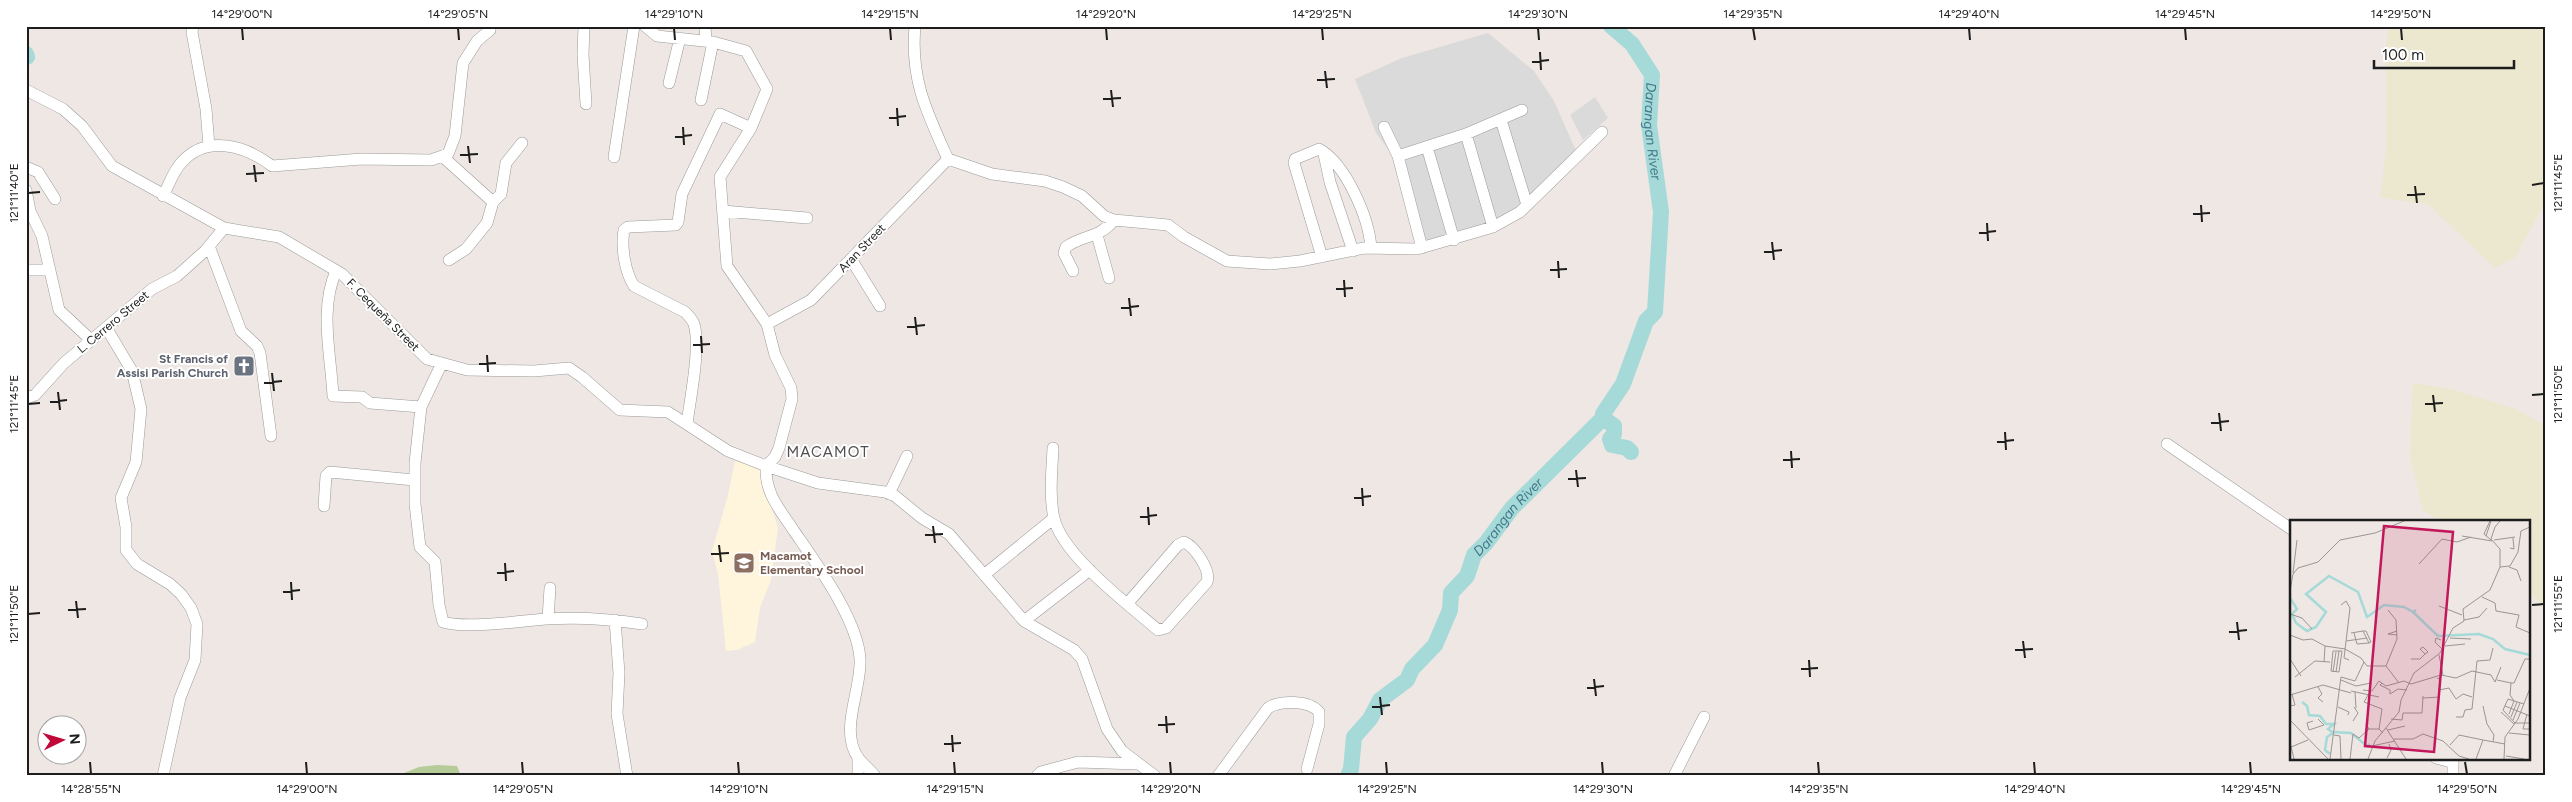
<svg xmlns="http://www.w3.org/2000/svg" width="2572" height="802" font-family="Figtree,sans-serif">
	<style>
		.residential { fill: #dbdada }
		.education { fill: #fef5dc }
		.farmland { fill: #ece7cf }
		.forest { fill: #b5cc99 }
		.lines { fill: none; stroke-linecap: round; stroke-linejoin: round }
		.river { stroke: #a5dad8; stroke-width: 16 }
		.minor-casing { stroke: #9a9a9a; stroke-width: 12 }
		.minor { stroke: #fff; stroke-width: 11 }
		.ticks { fill: none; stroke: #1d1d1d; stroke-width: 2 }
		.labels { text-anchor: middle; stroke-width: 4; stroke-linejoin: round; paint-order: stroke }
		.street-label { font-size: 12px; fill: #1d1d1d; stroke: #fff }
		.worship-label { font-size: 12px; font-weight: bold; fill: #5b616d; stroke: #fff; text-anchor: end }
		.education-label { font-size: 12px; font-weight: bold; fill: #785e54; stroke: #fff; text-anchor: start }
		.water-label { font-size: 14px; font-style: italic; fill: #41798a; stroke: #fff }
		.quarter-label { font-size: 15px; letter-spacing: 1px; fill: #505050; stroke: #fff }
		.inset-river { fill: none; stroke: #a5dad8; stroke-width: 2.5 }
		.inset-road { fill: none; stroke: #9a9694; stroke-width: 1 }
		.view { fill: #c2185b; fill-opacity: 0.15; stroke: #c2185b; stroke-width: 2.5 }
		.inset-edge { fill: none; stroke: #1d1d1d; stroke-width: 2.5 }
		.neatline { fill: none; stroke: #1d1d1d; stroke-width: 2 }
		.ticks-label { font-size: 12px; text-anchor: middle; fill: #1d1d1d }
	</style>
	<rect width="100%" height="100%" fill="#eee7e3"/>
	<!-- residential -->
	<path class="residential" d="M1488 33 1534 71 1554 101 1577 153 1532 197 1502 219 1421 245 1395 159 1376 133 1355 79 1402 58Z
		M1595 97 1608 118 1583 140 1570 115Z"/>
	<!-- education -->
	<path class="education" d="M735 461 763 469 765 487 778 528 771 580 760 608 755 642 737 650 726 651 718 574 712 551 728 495Z"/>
	<!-- farmland -->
	<path class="farmland" d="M2389 26H2545L2546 201 2515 257 2495 268 2428 204 2380 198 2386 153V43Z
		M2413 383 2451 389 2516 409 2546 426V611L2528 591V521H2442L2423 511 2410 455Z"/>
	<!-- forest -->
	<path class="forest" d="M437 765 457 766 461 776H405L404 773 419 767Z"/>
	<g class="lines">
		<!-- river -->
		<g class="river">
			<path id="s1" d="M1611 26 1632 44 1652 75 1649 125 1661 212 1655 312 1646 321 1623 384 1603 414V418L1614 426V434L1610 439 1612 445 1627 448 1631 452"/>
			<path d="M26 54 27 57"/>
			<path id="s2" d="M1348 776 1351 769 1354 737 1370 719 1380 700 1407 680 1412 669 1435 645 1450 610 1451 593 1467 576 1474 555 1486 543 1512 508 1603 418"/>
		</g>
		<!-- minor casing -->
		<g class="minor-casing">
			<path id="minor" d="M193 26 192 32 206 109 209 146
				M584 26 583 55 586 104
				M645 26 657 36 713 42 746 51 767 89 751 128 720 177 727 266 767 324 775 355 791 388 792 399 779 448 775 457 766 466
				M705 26 706 41
				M915 26C910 79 927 113 948 159
				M669 83 680 38
				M26 90 63 109 82 126 112 166 224 228 279 237 342 274 427 359 467 370 534 371 569 368 582 377 620 410 668 412 728 451 766 466 818 483 885 492 895 496 922 518 949 534 1024 621 1074 650 1082 659 1107 729 1122 751 1155 776
				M701 100 713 42
				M1501 120 1527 205
				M1384 127 1398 156 1422 248
				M1466 134 1493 227
				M1427 147 1454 240
				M1324 154 1330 182 1353 251
				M442 156 493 202
				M1398 156 1466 134 1522 110
				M614 157 634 26
				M948 159 992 174 1045 181 1063 187 1082 196 1104 216 1114 220 1168 225 1184 237 1227 261 1270 264 1300 261 1364 248 1417 249 1493 227 1520 212 1602 132
				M26 167 38 172 55 199
				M26 190 30 211 42 236 59 310 91 340
				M163 196C169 185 173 171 182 162 207 134 246 146 272 166L362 159 431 160 448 154 455 136 463 63 477 41 490 30V26
				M723 211 807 218
				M1097 235 1109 278
				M209 246 241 331 257 346 260 353 271 436
				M1322 257 1294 163 1295 159 1319 149C1346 164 1369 218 1371 248
				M851 259 880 306
				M449 260 466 249 487 223 493 202 501 194 506 163 522 143
				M26 270H50
				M336 271C319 310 331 355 333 396L362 397 370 403 421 407 415 463V504L420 547 435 562 439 605 443 622C464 629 522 621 546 619 578 617 610 619 642 624
				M1073 271 1064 253 1066 247C1084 234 1099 239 1114 220
				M767 324 811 300 948 159
				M107 329 132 371 141 409 136 462 121 498 126 527V550L137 564 170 584 181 594 191 608 197 624 195 660 180 698 163 776
				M26 398 35 395 64 363 152 289 177 276 205 251 224 228
				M421 407 442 363
				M687 424C690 399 701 347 694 324 692 319 689 316 685 312L634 286C625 272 621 248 624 230L628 227 676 225 678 222 682 194 720 114 751 128
				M2167 444 2291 529
				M1053 448C1052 470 1049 496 1054 518 1062 555 1129 605 1158 630L1166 628 1207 582C1211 570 1195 547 1184 542L1178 545 1127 604
				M766 466C765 494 779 508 794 531 816 563 858 620 860 659 862 690 838 731 859 759 864 765 870 770 875 776
				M889 494 907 456
				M324 506 326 476 330 472 414 480
				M984 575 1054 518
				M548 619 550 588
				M615 620 619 673 617 714 627 776
				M1024 621 1090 570
				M2436 758 2451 762
				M2453 758V776
				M858 776V758
				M1037 776 1041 772 1078 762 1137 764
				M1218 776 1268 708C1280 700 1309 700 1319 712V724L1307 769
				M1674 776 1704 717"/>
		</g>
		<!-- minor -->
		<use href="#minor" class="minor"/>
	</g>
	<!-- ticks -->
	<path class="ticks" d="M242 28 243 40M458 28 459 40M674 28 675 40M890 28 891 40M1106 28 1107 40M1322 28 1323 40M1538 28 1539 40M1753 28 1755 40M1969 28 1970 40M2185 28 2186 40M2401 28 2402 40M1540 52 1541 70M1532 62 1549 60M1325 71 1327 88M1317 80 1335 79M1111 90 1113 107M1103 99 1121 98M897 108 898 126M889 118 906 116M683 127 684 145M675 137 692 135M468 146 470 163M460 155 478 154M254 165 256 182M246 174 264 173M2532 185 2544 183M2415 186 2417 203M28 193 40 192M2407 195 2425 194M2201 205 2202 222M2193 214 2210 213M1987 223 1988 241M1979 233 1996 231M1772 242 1774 260M1764 252 1782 250M1558 261 1559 278M1550 270 1567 269M1344 280 1345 297M1336 289 1353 288M1129 298 1131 316M1121 308 1139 306M915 317 917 335M907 327 925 325M701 336 702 353M693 345 710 344M487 355 488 372M479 364 496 363M272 373 274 391M264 383 282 381M58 392 60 410M2433 395 2435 412M2532 395 2544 394M50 402 67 400M28 404 40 403M2425 404 2443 403M2219 413 2221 431M2211 423 2229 421M2005 432 2006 450M1997 442 2014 440M1791 451 1792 468M1783 460 1800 459M1576 470 1578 487M1568 479 1586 478M1362 488 1363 506M1354 498 1371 496M1148 507 1149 525M1140 517 1157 515M933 526 935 543M925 535 943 534M719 545 721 562M711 554 729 553M505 563 506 581M497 573 514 571M291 582 292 600M283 592 300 590M76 601 78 618M2532 605 2544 604M68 610 86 609M28 614 40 613M2237 622 2239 640M2229 632 2247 630M2023 641 2025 658M2015 650 2033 649M1809 660 1810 677M1801 669 1818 668M1594 679 1596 696M1587 688 1604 686M1380 697 1382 715M1372 707 1390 705M1166 716 1167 733M1158 725 1175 724M952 735 953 752M944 744 961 743M90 762 91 774M306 762 307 774M522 762 523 774M738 762 739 774M954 762 955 774M1170 762 1171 774M1386 762 1387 774M1602 762 1603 774M1818 762 1819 774M2034 762 2035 774M2250 762 2251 774M2465 762 2467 774"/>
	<!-- icons -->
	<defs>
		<g id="church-square" transform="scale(1.125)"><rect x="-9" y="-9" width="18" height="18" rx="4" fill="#6b7280" stroke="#fff"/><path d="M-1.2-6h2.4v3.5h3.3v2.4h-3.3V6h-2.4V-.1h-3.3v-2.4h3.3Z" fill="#fff"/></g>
		<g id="school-square" transform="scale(1.125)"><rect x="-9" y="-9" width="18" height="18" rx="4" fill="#8d6e63" stroke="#fff"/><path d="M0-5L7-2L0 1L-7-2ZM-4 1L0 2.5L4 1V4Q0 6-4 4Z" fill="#fff"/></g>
	</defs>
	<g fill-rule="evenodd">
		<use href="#church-square" x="244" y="366"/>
		<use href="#school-square" x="744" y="563"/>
	</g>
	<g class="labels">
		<!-- street labels -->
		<g class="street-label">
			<text transform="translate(862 248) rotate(-46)" y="4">Aran Street</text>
			<text transform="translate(383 315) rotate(45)" y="4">F. Cequeña Street</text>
			<text transform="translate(113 322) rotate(-40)" y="4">L. Cerrero Street</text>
		</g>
		<!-- worship labels -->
		<g class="worship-label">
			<text x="228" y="363">St Francis of<tspan x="228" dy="14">Assisi Parish Church</tspan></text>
		</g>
		<!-- education labels -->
		<g class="education-label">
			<text x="760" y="560">Macamot<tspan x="760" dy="14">Elementary School</tspan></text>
		</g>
		<!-- water labels -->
		<g class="water-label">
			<text dy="5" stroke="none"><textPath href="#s1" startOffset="121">Darangan River</textPath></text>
			<text dy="5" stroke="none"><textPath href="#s2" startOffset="316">Darangan River</textPath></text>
		</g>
		<!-- quarter labels -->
		<g class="quarter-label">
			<text x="828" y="457">MACAMOT</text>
		</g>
	</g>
	<!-- overview -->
	<g transform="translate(2290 520)">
		<rect width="240" height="240" fill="#eee7e3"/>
		<path class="inset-river" d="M0 78 7 89 2 94 6 103 17 111 26 107 36 92 16 74 39 56 68 72 77 97 94 85 114 87 123 92 126 90M123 92 148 116 189 114 203 119 215 129 240 135M12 182 17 186 19 195 30 196 36 204H44L38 209 42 212 61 213 77 226 80 224M40 234 35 230 37 217 43 213"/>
		<path class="inset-road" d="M200 1 194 14 201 20M172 16 202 21M196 16 201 1M204 20 225 17M220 28 224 29 223 18M129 44 152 19 167 22 181 17M210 47 220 46 228 32 231 11 240 7M219 47 227 50 231 61M3 53 7 20M0 71 3 54 8 48 28 42 50 20 85 13 114 1M192 77 205 83 206 91 229 95 226 107 240 113M51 85 56 81 60 88 54 138 59 140M149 86 172 95M0 94 12 98 22 109M174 100 189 97 197 88M73 111H76L81 122 79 123M107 111 98 114 107 115M61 113 73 111 79 123M64 113 67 124 79 123M0 115 13 120 22 119 35 126 55 129M160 118 181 119M151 120 146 118 145 122 152 129M56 121 77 118M155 126 175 124M55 129 71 138 77 146H96M43 131H52L49 152 41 151ZM149 135 153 155M0 139 11 156M121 139H130L135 134 138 132 133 127 130 129 135 134M34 142 35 126M96 146 107 119 106 100 98 90M96 146 109 163M43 152 46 132M46 152 49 131M5 157 25 141 40 142M147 158 150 159 149 170 159 168 166 179 173 174 182 177M51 160 66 166 81 163M207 160 221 163 220 175 224 181 219 194M92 163 90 165 100 170V174L108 169 117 170M221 163H224L235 139H240M121 164 151 155 166 158 182 151 201 155 205 162 211 147M28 167 32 174 28 178 33 182M73 170 82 171 89 161 96 166 114 161 121 164M61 171 89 177M65 172 66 188M0 175 33 165 61 173M78 175 74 182 92 189 89 209 93 213M133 178 150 177M234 184 218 179 213 190 225 203H240M0 186 5 185 2 174M193 186 197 204 204 215 203 222M215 186 240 196M48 187 59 192 58 195M211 192 224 204M237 194 233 209H240M166 197H173L175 190 182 189 187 141 200 140 203 128M221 197 227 182M101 199 112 200 113 193H132L133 176M0 200 38 239M223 200 230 183M23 201 17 203 19 210 34 205 28 199M63 201 68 193 64 187M76 204 79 209H89M96 208 116 239M98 210 115 206M219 213 240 215M44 215 50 216 51 239M104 219H123L133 214 153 221 169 236 179 239M193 220 215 224M0 222 4 239M160 225 169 215 193 220 186 239M82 226 105 221M1 227 18 220M216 236 234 239M97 238 101 230 99 224M40 239 51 157 65 161 74 142M60 239 63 214 69 218 79 209M78 239 85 221 109 192 111 180 124 153 150 133 163 108 174 101 173 89 200 70 210 47V29L201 19 205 7 210 1M214 239 215 217 228 199 240 168"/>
		<path class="view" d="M94 6 163 12 144 232 75 226Z"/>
		<rect width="240" height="240" class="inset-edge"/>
	</g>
	<!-- border -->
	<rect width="2572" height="802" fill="none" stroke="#ffffff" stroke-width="55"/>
	<!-- north arrow -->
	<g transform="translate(62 740) rotate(85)"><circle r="24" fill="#ffffff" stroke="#a5a5a5"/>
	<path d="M0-4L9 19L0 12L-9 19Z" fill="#c20838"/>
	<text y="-8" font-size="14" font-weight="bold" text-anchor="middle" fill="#1d1d1d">N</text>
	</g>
	<!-- scale -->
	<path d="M2374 60v8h140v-8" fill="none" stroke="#1d1d1d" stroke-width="2.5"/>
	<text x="2382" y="60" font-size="15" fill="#1d1d1d" stroke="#ffffff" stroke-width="4" paint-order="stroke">100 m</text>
	<rect x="28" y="28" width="2516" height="746" class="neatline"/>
	<g class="ticks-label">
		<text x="242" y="18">14°29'00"N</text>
		<text x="458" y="18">14°29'05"N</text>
		<text x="674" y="18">14°29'10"N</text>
		<text x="890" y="18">14°29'15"N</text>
		<text x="1106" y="18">14°29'20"N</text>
		<text x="1322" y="18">14°29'25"N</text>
		<text x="1538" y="18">14°29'30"N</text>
		<text x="1753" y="18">14°29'35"N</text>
		<text x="1969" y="18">14°29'40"N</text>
		<text x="2185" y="18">14°29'45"N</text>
		<text x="2401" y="18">14°29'50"N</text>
		<text transform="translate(2558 183) rotate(-90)" y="4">121°11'45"E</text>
		<text transform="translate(14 193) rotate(-90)" y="4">121°11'40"E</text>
		<text transform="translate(2558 394) rotate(-90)" y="4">121°11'50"E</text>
		<text transform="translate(14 404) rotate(-90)" y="4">121°11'45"E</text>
		<text transform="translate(2558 604) rotate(-90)" y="4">121°11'55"E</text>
		<text transform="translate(14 614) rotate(-90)" y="4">121°11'50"E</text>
		<text x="91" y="793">14°28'55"N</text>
		<text x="307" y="793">14°29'00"N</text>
		<text x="523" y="793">14°29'05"N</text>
		<text x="739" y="793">14°29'10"N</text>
		<text x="955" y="793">14°29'15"N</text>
		<text x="1171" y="793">14°29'20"N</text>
		<text x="1387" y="793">14°29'25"N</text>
		<text x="1603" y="793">14°29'30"N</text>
		<text x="1819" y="793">14°29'35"N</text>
		<text x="2035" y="793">14°29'40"N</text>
		<text x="2251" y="793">14°29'45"N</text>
		<text x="2467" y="793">14°29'50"N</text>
	</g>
</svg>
